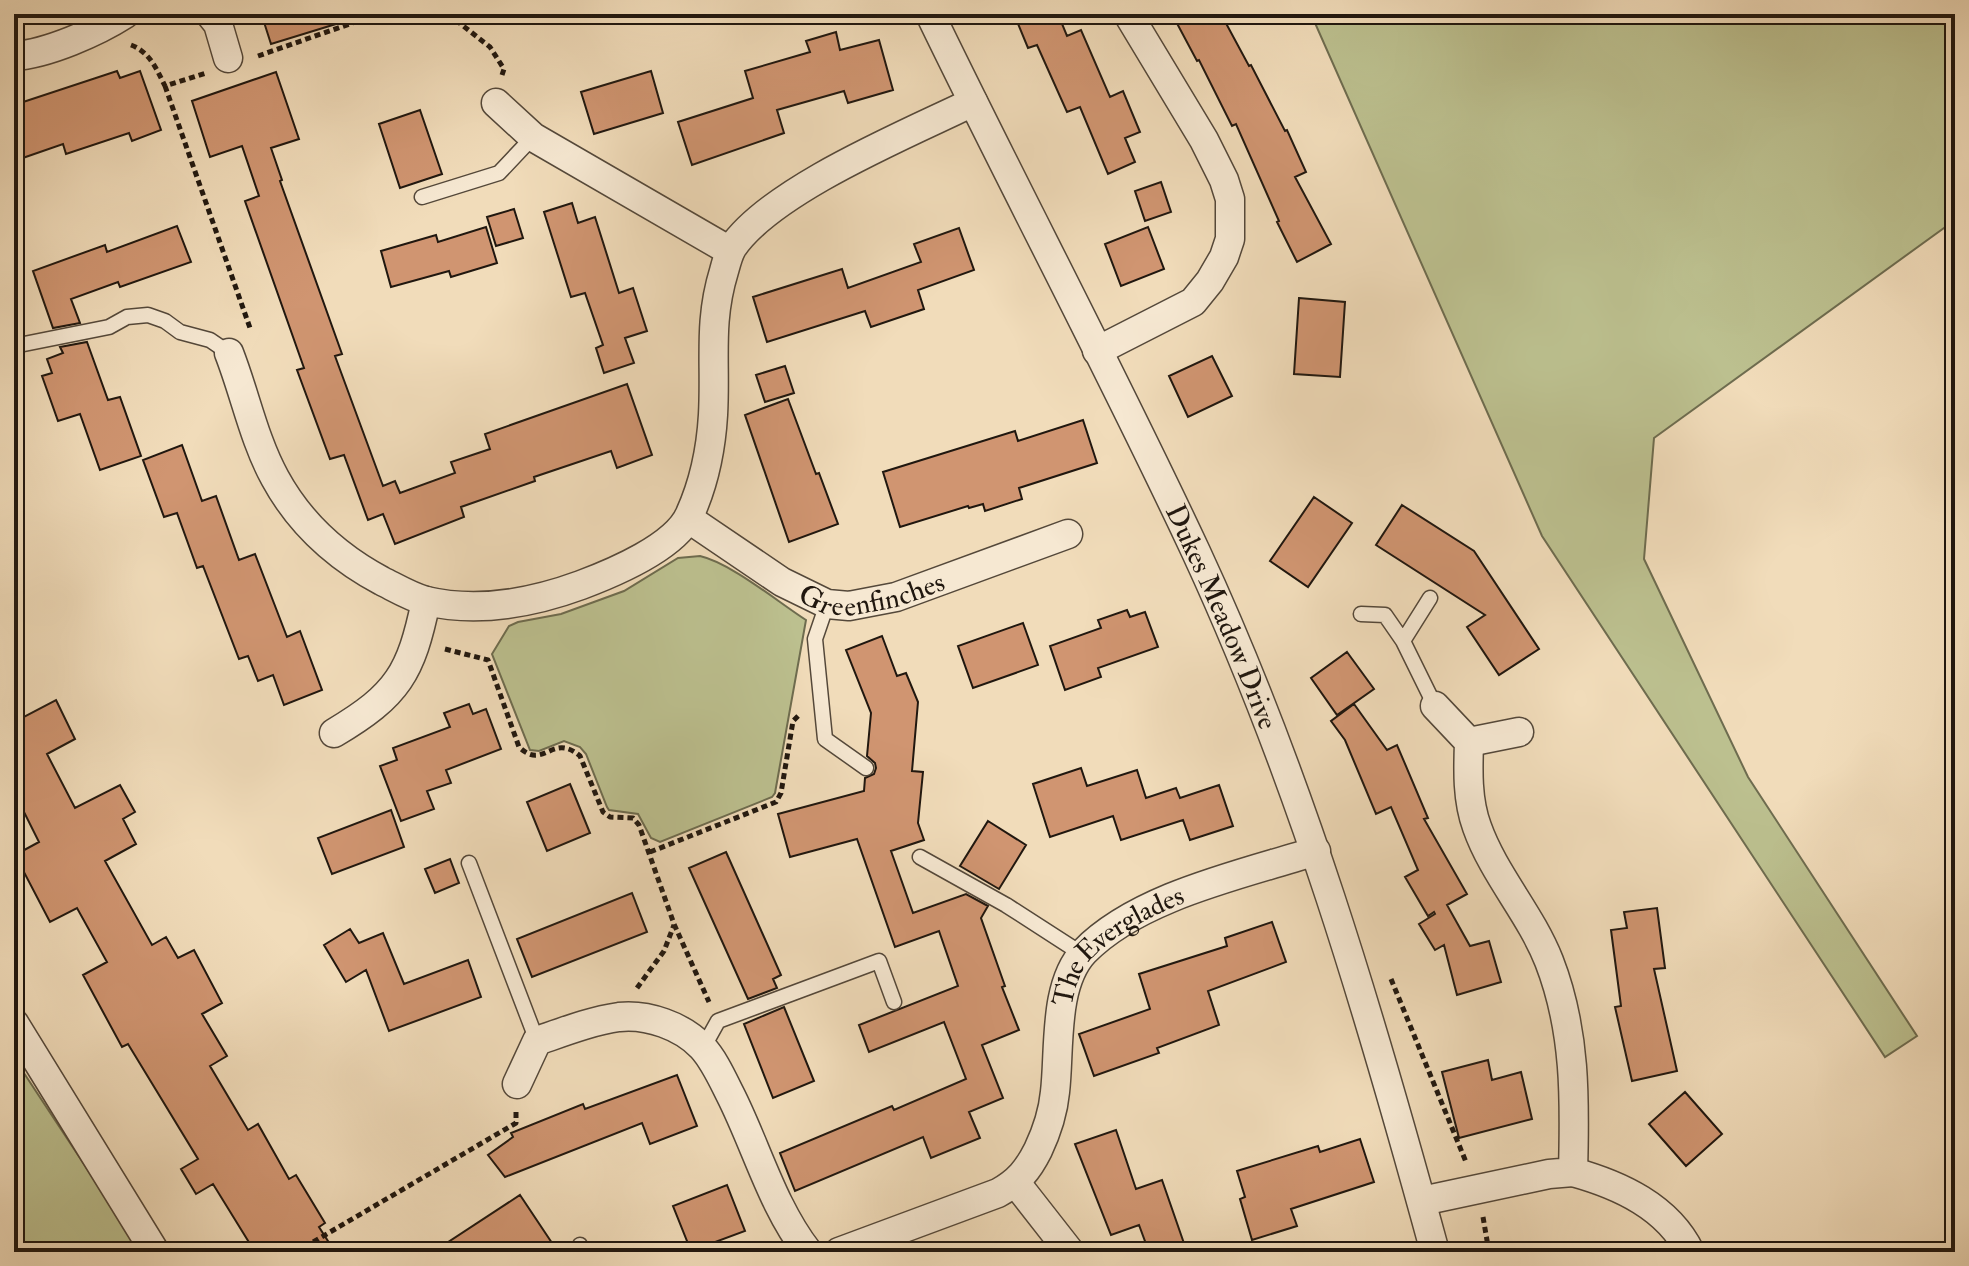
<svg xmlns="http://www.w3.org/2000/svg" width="1969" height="1266" font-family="'IM FELL Double Pica',serif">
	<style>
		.green { fill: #bcc08f; stroke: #6e6c4f; stroke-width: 2 }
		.building { fill: #d09571; stroke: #20170f; stroke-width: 2 }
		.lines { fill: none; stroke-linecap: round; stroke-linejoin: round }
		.service-casing { stroke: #54483a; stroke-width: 17 }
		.minor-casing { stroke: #54483a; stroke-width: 31 }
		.path { stroke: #20170f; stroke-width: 5; stroke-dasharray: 6 4; stroke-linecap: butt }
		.service { stroke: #f6e8d2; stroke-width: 14 }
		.minor { stroke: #f6e8d2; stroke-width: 28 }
		.labels { text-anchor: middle; stroke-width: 6; stroke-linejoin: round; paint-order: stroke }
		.street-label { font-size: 28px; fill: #20170f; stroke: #f6e8d2 }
	</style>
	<rect width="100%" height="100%" fill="#f1dcba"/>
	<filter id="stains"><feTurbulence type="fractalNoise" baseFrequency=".0025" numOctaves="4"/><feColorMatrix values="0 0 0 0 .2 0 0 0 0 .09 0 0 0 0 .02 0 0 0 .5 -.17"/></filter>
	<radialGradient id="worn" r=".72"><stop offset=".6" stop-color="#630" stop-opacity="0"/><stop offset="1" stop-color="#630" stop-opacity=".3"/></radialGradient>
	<!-- green -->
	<path class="green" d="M1311 14H1955V220L1654 438 1644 559 1748 777 1917 1036 1885 1057 1542 536Z
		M700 556C731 563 778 602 806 620L775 793 772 797 660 842 651 838 638 814 609 810 607 807 586 754 580 747 564 741 539 751 530 750 492 654 509 626 518 622 561 614 624 591 678 558Z
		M14 1058 142 1252H14Z"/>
	<!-- building -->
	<path class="building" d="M280 14H348L349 20 271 44 263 19Z
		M1014 14H1058L1067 36 1081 30 1110 97 1123 91 1140 132 1125 138 1135 162 1108 174 1080 107 1067 112 1037 45 1028 48Z
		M1172 14H1221L1249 66 1251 65 1285 131 1287 130 1306 172 1295 177 1331 244 1297 262 1277 222 1279 221 1236 124 1232 126 1199 60 1197 61Z
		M836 32 840 50 879 40 893 90 848 103 844 91 777 110 784 133 692 165 678 122 753 98 745 71 810 52 806 41Z
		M117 71 120 78 140 71 161 130 132 141 129 133 66 154 63 144 14 161V105Z
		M651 71 663 113 594 134 581 92Z
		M276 72 299 139 271 148 282 180 280 181 342 354 335 356 383 486 395 481 400 493 455 473 451 462 490 449 485 434 627 384 652 455 617 468 611 451 534 477 535 481 461 507 464 517 395 544 383 514 368 520 344 455 330 459 297 370 304 368 245 201 259 196 242 146 210 157 192 101Z
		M420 110 442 174 400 188 379 124Z
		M1161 182 1171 212 1145 221 1135 191Z
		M572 203 578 223 595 217 619 293 633 288 647 331 625 338 634 363 604 373 596 348 603 345 585 293 571 297 544 212Z
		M514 209 523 238 496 246 487 217Z
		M177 226 191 262 120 287 118 282 71 299 80 323 53 328 33 271 105 245 107 252Z
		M486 227 497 263 451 277 449 271 391 287 381 251 436 235 438 242Z
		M1148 227 1164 269 1121 286 1105 244Z
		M959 228 974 270 918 290 924 309 871 327 865 311 767 342 753 297 842 269 848 288 921 262 914 244Z
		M1299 298 1345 302 1340 377 1294 374Z
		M87 342 108 400 120 397 141 456 100 470 80 414 58 421 42 376 52 373 47 359 63 353 60 347Z
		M1212 356 1232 396 1188 417 1169 376Z
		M785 366 794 393 765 402 756 375Z
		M788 399 816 474 819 473 838 524 789 542 745 415Z
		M1083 420 1097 463 1019 488 1022 499 985 511 983 504 969 508 968 506 900 527 883 472 1015 431 1018 441Z
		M182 445 202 501 216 496 239 560 255 554 287 637 300 631 322 690 284 705 273 675 258 681 248 656 239 659 203 566 197 568 177 513 164 517 143 460Z
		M1314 497 1352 523 1308 587 1270 561Z
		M1402 505 1474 551 1539 649 1499 675 1467 627 1485 615 1376 545Z
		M1127 610 1130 617 1145 612 1158 647 1098 668 1101 677 1065 690 1050 646 1101 628 1098 620Z
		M1023 623 1038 665 973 688 958 646Z
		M882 636 897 676 906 673 918 702 912 771 923 772 918 823 924 840 891 851 913 913 966 894 988 906 981 918 1005 986 1002 987 1019 1030 982 1045 1003 1098 969 1112 980 1138 931 1158 923 1137 795 1191 780 1153 892 1106 894 1110 966 1079 944 1022 869 1052 859 1025 958 986 939 931 895 947 857 839 790 857 778 814 864 791 865 778 874 774 876 768 875 763 867 756 871 713 846 650Z
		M1347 652 1374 689 1337 715 1311 678Z
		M56 700 75 739 47 754 75 808 120 785 135 812 123 819 136 844 105 861 152 945 166 937 178 958 194 950 222 1003 202 1014 227 1056 210 1066 248 1130 258 1124 289 1179 296 1175 325 1223 319 1227 335 1252H255L213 1184 196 1194 181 1169 198 1159 128 1044 122 1047 83 975 107 962 77 908 50 922 15 855 39 842 14 792V722Z
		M469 704 473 714 486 709 501 749 446 770 451 783 427 791 434 809 401 821 380 766 397 760 393 748 450 727 444 713Z
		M1354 704 1387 750 1397 745 1428 818 1424 819 1467 894 1447 905 1470 946 1489 941 1501 982 1457 995 1444 945 1435 950 1419 924 1435 914 1434 912 1428 916 1405 877 1418 870 1391 807 1376 814 1345 740 1331 721Z
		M1081 768 1087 786 1137 770 1146 798 1176 788 1180 798 1219 785 1233 826 1190 840 1183 820 1121 840 1113 816 1050 837 1033 784Z
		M570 784 590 833 547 851 527 802Z
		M391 810 404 847 332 874 318 838Z
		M988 821 1026 845 999 889 960 866Z
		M726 852 781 975 773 979 777 988 748 999 689 868Z
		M450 859 459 883 435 893 425 869Z
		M632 893 647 932 532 977 517 939Z
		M1657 908 1665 968 1654 969 1677 1071 1632 1081 1615 1007 1621 1006 1611 930 1627 928 1624 912Z
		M1272 922 1286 962 1208 991 1219 1025 1157 1048 1159 1053 1094 1076 1079 1034 1150 1009 1139 974 1227 946 1225 938Z
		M350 929 359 943 383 933 404 984 468 960 481 997 389 1031 366 970 346 982 324 945Z
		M784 1007 814 1081 773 1098 744 1024Z
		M1488 1060 1492 1080 1521 1072 1532 1119 1459 1138 1442 1072Z
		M677 1075 697 1126 650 1144 642 1123 505 1177 488 1155 513 1137 511 1133 583 1104 585 1109Z
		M1685 1092 1722 1134 1686 1166 1649 1124Z
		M1116 1130 1136 1189 1162 1180 1187 1252H1149L1139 1225 1111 1235 1075 1144Z
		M1360 1139 1374 1182 1291 1209 1297 1226 1252 1240 1240 1199 1245 1197 1237 1171 1318 1146 1320 1152Z
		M727 1185 745 1231 691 1251 673 1206Z
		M520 1195 558 1252H433Z"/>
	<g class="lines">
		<!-- service casing -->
		<g class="service-casing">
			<path id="service" d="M422 197 499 173 533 137
				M14 346 109 327 127 317 148 315 165 321 180 332 210 340 229 353
				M1430 598 1403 641 1435 706
				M827 604 815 639 825 739 866 768
				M1361 614 1385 615 1403 641
				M920 857 1006 905 1082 954
				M469 863 537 1041
				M703 1048 718 1021 879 961 894 1002
				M580 1245 583 1252"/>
		</g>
		<!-- minor casing -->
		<g class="minor-casing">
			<g id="minor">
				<path d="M210 14 218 24 228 58"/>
				<path id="s1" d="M930 14C1017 194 1111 370 1196 552 1300 776 1370 1014 1435 1252"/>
				<path d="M14 56C47 54 97 32 125 14"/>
				<path d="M496 103 533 137 730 251"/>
				<path d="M1097 351 1193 302 1210 281 1224 257 1230 239V199L1224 180 1204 140 1128 14"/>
				<path d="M229 353C245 394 254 440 275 478 300 524 337 557 382 581 396 588 411 597 426 601 478 613 532 603 581 585 613 573 676 547 690 514 704 483 711 449 713 415 716 362 708 323 724 271 726 264 728 255 732 248 771 190 907 134 973 102"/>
				<path id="s2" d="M689 519 782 582 827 604 849 606 896 597 1068 534"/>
				<path d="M334 733C398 695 411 673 426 601"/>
				<path d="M1469 742 1519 732"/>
				<path d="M14 1023 155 1252"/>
				<path d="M517 1084 537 1041C563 1032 591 1021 619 1017 648 1014 682 1026 702 1047 714 1060 722 1078 730 1094 756 1145 772 1206 808 1252"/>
				<path d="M1573 1172C1620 1185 1668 1207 1690 1252"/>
				<path d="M1016 1183 1070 1252"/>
				<path d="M1422 1201 1549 1174 1573 1172C1575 1100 1576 1030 1549 961 1530 913 1494 875 1477 827 1467 800 1468 770 1469 742L1435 706"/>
				<path id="s3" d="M839 1252 998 1193C1018 1182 1028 1170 1038 1150 1047 1131 1053 1113 1055 1092 1060 1050 1053 985 1084 952 1138 896 1244 874 1316 851"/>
			</g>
		</g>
		<!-- path -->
		<path class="path" d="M448 14 490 47 504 69 502 75
			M131 45C150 52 157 70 165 86L206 73
			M258 56 378 14
			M165 86 250 328 248 330
			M445 649 488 660 519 747C544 771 552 732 580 756L603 812 610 817 633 818 639 825 674 924 709 1002
			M650 852 776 802 781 793 793 721 799 715
			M1391 979 1466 1162
			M637 988 664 951 674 925
			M1483 1217 1489 1252
			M296 1252 516 1123V1112"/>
		<!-- service -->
		<use href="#service" class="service"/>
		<!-- minor -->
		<use href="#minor" class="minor"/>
	</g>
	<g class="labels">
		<!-- street labels -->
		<g class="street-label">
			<text dy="10" stroke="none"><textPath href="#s2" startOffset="208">Greenfinches</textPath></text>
			<text dy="10" stroke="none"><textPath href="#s1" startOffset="670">Dukes Meadow Drive</textPath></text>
			<text dy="10" stroke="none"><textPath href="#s3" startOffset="464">The Everglades</textPath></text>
		</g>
	</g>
	<!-- margin -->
	<rect width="1969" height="1266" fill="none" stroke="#f1dcba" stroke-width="48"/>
	<rect x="16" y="16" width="1937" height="1234" fill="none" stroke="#20170f" stroke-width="4"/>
	<rect x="24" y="24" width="1921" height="1218" fill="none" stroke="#20170f" stroke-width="2"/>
	<rect width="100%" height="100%" filter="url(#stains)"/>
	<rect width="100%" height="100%" fill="url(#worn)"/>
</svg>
